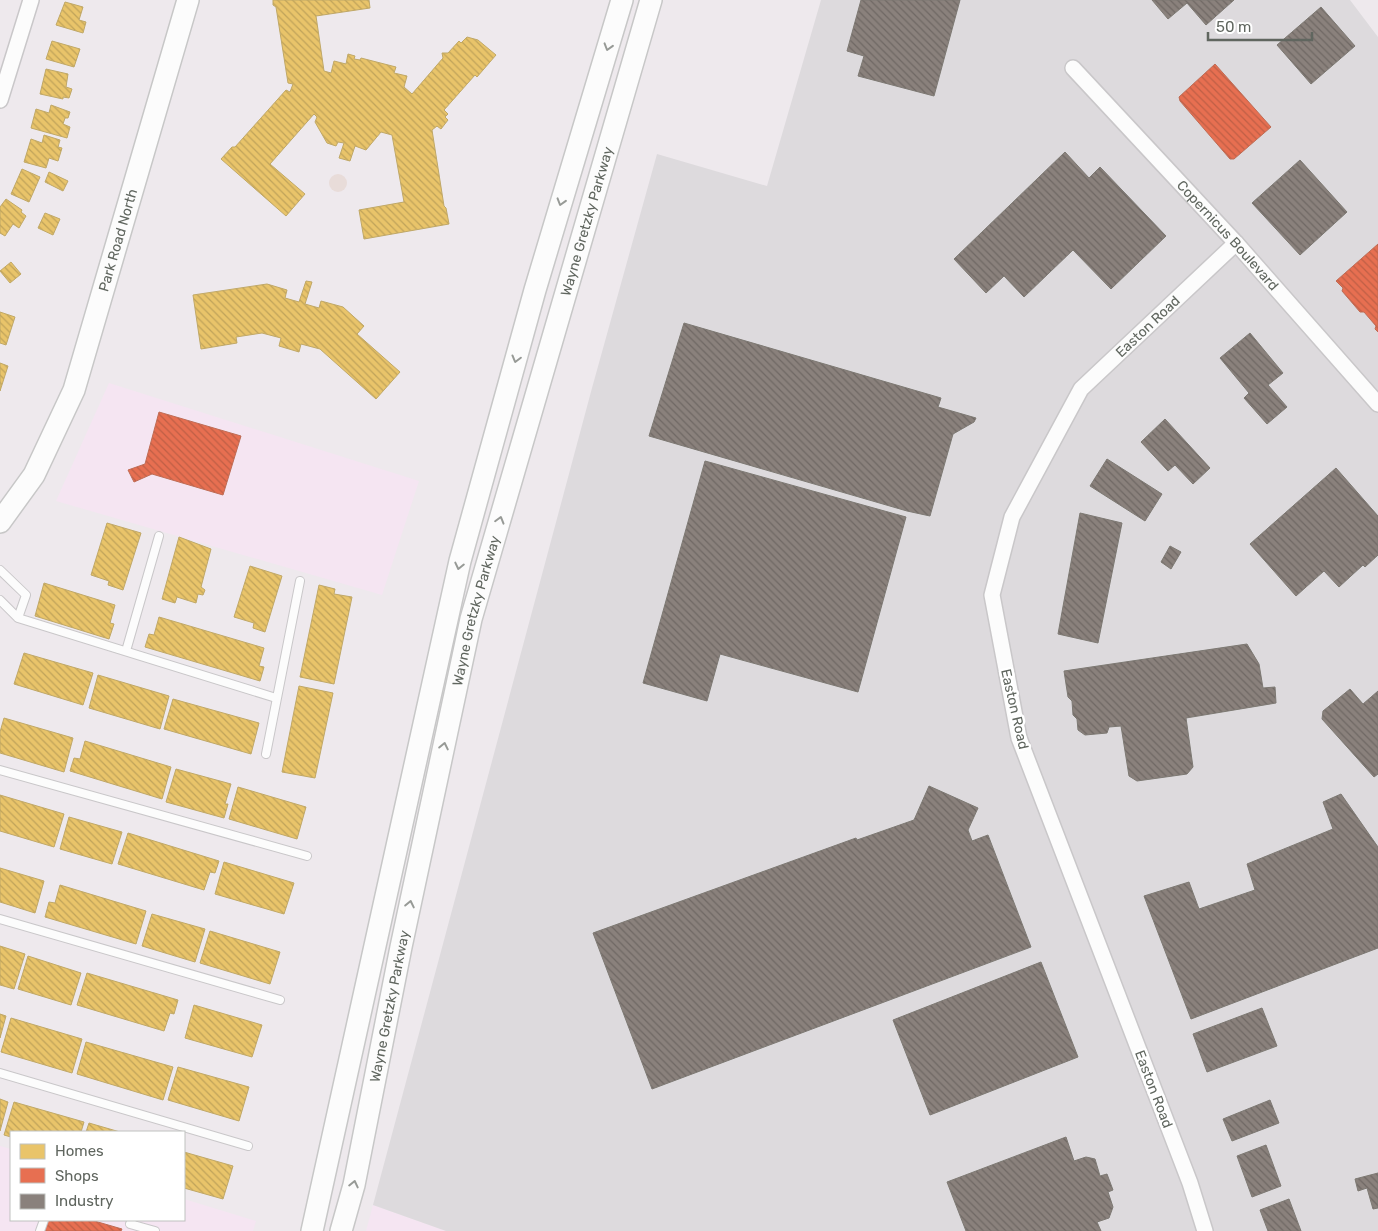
<svg xmlns="http://www.w3.org/2000/svg" width="1378" height="1231" font-family="Rubik,sans-serif">
	<style>
		.commercial { fill: #f5e5f2 }
		.industrial { fill: #dddadd }
		.green { fill: #e8dcd9 }
		.homes { fill: url(#homes-back-hatch); stroke: #c0a867 }
		.shops { fill: url(#shops-back-hatch); stroke: #be6c55 }
		.industry { fill: url(#industry-back-hatch); stroke: #7d7973 }
		.lines { fill: none; stroke-linecap: round; stroke-linejoin: round }
		.lane-casing { stroke: #c9c7c9; stroke-width: 10 }
		.street-casing { stroke: #c9c7c9; stroke-width: 18 }
		.secondary-casing { stroke: #c7c7c7; stroke-width: 24 }
		.lane { stroke: #fcfcfc; stroke-width: 8 }
		.street { stroke: #fcfcfc; stroke-width: 15 }
		.secondary { stroke: #fcfcfc; stroke-width: 21 }
		.oneway { stroke: #979a96 }
		.labels { text-anchor: middle; stroke-width: 5; stroke-linejoin: round; paint-order: stroke }
		.street-label { font-size: 14px; fill: #60665f; stroke: #fff }
	</style>
	<defs>
		<pattern id="homes-back-hatch" width="6" height="6" patternUnits="userSpaceOnUse" patternTransform="scale(1.25)"><rect width="6" height="6" fill="#e9c46a"/><path d="M-1 5l2 2M0 0l6 6M5-1l2 2" fill="none" stroke="#c0a35a"/></pattern>
		<pattern id="shops-back-hatch" width="6" height="6" patternUnits="userSpaceOnUse" patternTransform="scale(1.25)"><rect width="6" height="6" fill="#e76f51"/><path d="M-1 5l2 2M0 0l6 6M5-1l2 2" fill="none" stroke="#bf5f46"/></pattern>
		<pattern id="industry-back-hatch" width="6" height="6" patternUnits="userSpaceOnUse" patternTransform="scale(1.25)"><rect width="6" height="6" fill="#8a817c"/><path d="M-1 5l2 2M0 0l6 6M5-1l2 2" fill="none" stroke="#6f6864"/></pattern>
	</defs>
	<rect width="100%" height="100%" fill="#eee9ed"/>
	<!-- commercial -->
	<path class="commercial" d="M109 383 419 481 382 595 56 501Z
		M0 1146 11 1149V1220H184V1199L256 1221 253 1231H0Z
		M373 1205 446 1231H366Z"/>
	<!-- industrial -->
	<path class="industrial" d="M821 0H1350L1378 37V1231H446L373 1205 592 388 657 154 767 186Z"/>
	<!-- green -->
	<path class="green" d="M329 183a9 9 0 1 1 18 0a9 9 0 1 1-18 0Z"/>
	<!-- homes -->
	<path class="homes" d="M273 0H369L370 8 316 16 324 71 331 73 334 61 346 64 348 54 355 56 354 59 360 60 361 58 396 67 394 73 407 76 404 87 412 94 443 58 442 53H448L459 41 461 43 467 37 478 40 496 55 477 77 475 75 444 110 448 114 445 117 448 120 441 129 437 126 432 130 444 206 446 208 449 224 364 239 359 210 404 202 392 135 381 132 366 150 355 146 350 161 339 158 344 143 338 142 336 146 327 143 315 122 317 117 314 114 270 164 305 194 286 216 221 159 232 147H235L286 90 290 92 293 84 288 83 276 7 273 5Z
		M65 2 83 7 79 20 86 22 83 33 56 25Z
		M52 41 80 49 74 67 46 59Z
		M46 69 68 74 66 87 72 89 69 98 63 97V99L40 94Z
		M51 105 70 112 68 118H65L63 124 70 127 67 138 31 128 36 109 49 113Z
		M44 135 60 140 58 147 62 148 58 161 49 158 46 168 24 162 31 139 42 143Z
		M22 169 40 177 29 202 11 194Z
		M49 172 68 181 63 191 45 182Z
		M6 199 22 210 21 212 26 216 19 228 13 224 5 236 0 233V207Z
		M45 213 60 219 53 235 38 228Z
		M11 262 21 274 10 283 0 271Z
		M306 281 312 282 305 304 319 308 321 301 343 307 364 326 357 334 400 372 376 399 320 349 301 344 299 352 279 346 281 338 262 333 236 337 237 343 201 349 193 295 267 284 287 290 285 298 299 302Z
		M0 312 15 317 6 345 0 343Z
		M0 363 8 366 0 391Z
		M107 523 141 533 123 590 108 585 109 581 91 575Z
		M179 537 211 549 201 587 205 590 203 595 198 594 196 603 177 597 175 603 162 599Z
		M250 566 282 576 265 632 253 628 254 623 234 617Z
		M44 583 115 605 110 623 114 624 109 639 35 616Z
		M319 585 335 589 334 594 352 597 334 684 300 677Z
		M159 617 264 648 259 666 264 667 260 681 145 647 149 634 154 635Z
		M24 653 93 673 83 705 14 684Z
		M98 675 169 696 160 729 89 708Z
		M299 686 333 693 315 778 282 772Z
		M173 699 259 723 251 754 164 729Z
		M4 718 73 738 64 772 0 753V732Z
		M85 741 171 767 162 799 70 771 74 758 80 759Z
		M176 769 231 784 225 804H228L224 818 166 802Z
		M238 787 306 807 297 839 229 819Z
		M0 795 64 814 54 847 0 831Z
		M69 817 122 832 112 864 60 849Z
		M128 833 219 861 215 873 210 872 204 890 118 864Z
		M224 862 294 883 284 914 215 894Z
		M0 868 44 881 35 913 0 902Z
		M60 885 146 911 136 944 45 917 49 902 55 903Z
		M152 914 205 929 195 962 142 946Z
		M210 931 280 952 270 984 200 963Z
		M0 946 25 954 14 989 0 985Z
		M28 956 81 973 71 1005 18 989Z
		M87 973 178 1000 174 1014 170 1013 164 1031 77 1005Z
		M194 1005 262 1025 252 1057 185 1038Z
		M0 1014 6 1016 0 1038Z
		M11 1018 82 1039 72 1073 1 1052Z
		M86 1042 173 1067 163 1100 77 1074Z
		M178 1067 249 1087 239 1121 168 1100Z
		M0 1099 8 1102 0 1131Z
		M14 1102 84 1122 81 1132H11V1137L4 1135Z
		M89 1123 120 1132H86Z
		M184 1152 233 1166 223 1199 184 1188Z"/>
	<!-- shops -->
	<path class="shops" d="M1215 64 1271 127 1234 159H1230L1180 101 1179 97Z
		M1378 244V332L1375 329 1376 326 1364 312H1360L1342 291 1343 288 1336 281Z
		M159 412 241 436 223 495 152 474 134 482 128 470 145 464Z
		M48 1220H91L122 1229 121 1231H45Z"/>
	<!-- industry -->
	<path class="industry" d="M861 0H960L934 96 858 76 864 56 847 51Z
		M1152 0H1234L1206 25 1187 3 1168 19Z
		M1321 7 1355 46 1311 84 1277 45Z
		M1065 152 1089 178 1100 167 1166 236 1111 289 1073 250 1024 297 1004 276 986 293 954 259Z
		M1300 160 1347 212 1300 255 1252 203Z
		M684 323 941 398 938 407 976 418 974 422 953 434 930 516 907 511 649 436Z
		M1250 333 1283 373 1268 385 1287 407 1267 424 1244 398 1249 393 1220 358Z
		M1165 419 1210 468 1193 484 1175 465 1168 471 1141 442Z
		M1107 459 1162 494 1145 521 1090 486Z
		M705 461 906 517 858 692 720 654 707 701 643 683Z
		M1336 468 1378 516V555L1365 567 1363 565 1339 587 1324 571 1296 596 1250 544Z
		M1080 513 1122 523 1098 643 1058 634Z
		M1170 546 1181 552 1171 569 1161 562Z
		M1247 644 1259 664 1263 688 1275 687 1276 703 1186 718 1193 767 1187 774 1137 781 1129 776 1121 726 1109 727 1107 733 1085 735 1078 730 1077 719 1073 715 1072 701 1068 697 1064 671Z
		M1350 689 1363 704 1378 691V774L1374 777 1322 719 1323 711Z
		M929 786 978 808 968 830 972 841 988 835 1031 947 652 1089 593 933 856 838 857 840 914 820Z
		M1341 794 1378 847V948L1191 1019 1144 896 1189 882 1199 909 1255 890 1247 864 1333 829 1323 802Z
		M1041 962 1078 1057 930 1115 893 1020Z
		M1262 1008 1277 1046 1207 1072 1193 1034Z
		M1270 1100 1279 1123 1232 1141 1223 1119Z
		M1066 1137 1074 1161 1086 1157 1095 1159 1100 1176 1107 1174 1113 1190 1108 1192 1113 1207 1109 1218 1097 1222 1101 1231H966L947 1182Z
		M1266 1145 1281 1186 1252 1197 1237 1156Z
		M1378 1173V1208L1373 1209 1367 1188 1358 1191 1355 1179Z
		M1289 1199 1301 1231H1268L1260 1210Z"/>
	<g class="lines">
		<!-- lane casing -->
		<g class="lane-casing">
			<path id="lane" d="M0 570 26 595 18 618
				M0 600 18 618 276 698
				M126 651 159 536
				M266 754 300 581
				M0 770 307 856
				M0 919 280 1000
				M0 1073 248 1146
				M132 1220 130 1224 155 1231
				M40 1231 44 1220"/>
		</g>
		<!-- street casing -->
		<g class="street-casing">
			<g id="street">
				<path id="s1" d="M1073 68 1236 243 1378 404"/>
				<path d="M0 100 31 0"/>
				<path id="s2" d="M1205 1231 1190 1183 1019 738 992 595 1012 517 1081 389 1236 243"/>
			</g>
		</g>
		<!-- secondary casing -->
		<g class="secondary-casing">
			<g id="secondary">
				<path id="s3" d="M0 522 34 475 74 390 188 0"/>
				<path d="M312 1231 460 561 535 290 622 0"/>
				<path id="s4" d="M341 1231 354 1185 401 947 471 619 651 0"/>
			</g>
		</g>
		<!-- lane -->
		<use href="#lane" class="lane"/>
		<!-- street -->
		<use href="#street" class="street"/>
		<!-- secondary -->
		<use href="#secondary" class="secondary"/>
	</g>
	<!-- one-way arrows -->
	<defs><path id="oneway-chevron" d="M-2-3.5L2.5 0L-2 3.5" fill="none" stroke-width="1.6" stroke-linecap="round" stroke-linejoin="round" transform="scale(1.25)"/></defs>
	<g class="oneway">
		<use href="#oneway-chevron" transform="translate(608 47) rotate(107)"/>
		<use href="#oneway-chevron" transform="translate(561 202) rotate(107)"/>
		<use href="#oneway-chevron" transform="translate(516 359) rotate(105)"/>
		<use href="#oneway-chevron" transform="translate(500 520) rotate(-74)"/>
		<use href="#oneway-chevron" transform="translate(459 566) rotate(103)"/>
		<use href="#oneway-chevron" transform="translate(444 746) rotate(-78)"/>
		<use href="#oneway-chevron" transform="translate(410 904) rotate(-78)"/>
		<use href="#oneway-chevron" transform="translate(354 1184) rotate(-77)"/>
	</g>
	<g class="labels">
		<!-- street labels -->
		<g class="street-label">
			<text dy="5" stroke="none"><textPath href="#s4" startOffset="1040">Wayne Gretzky Parkway</textPath></text>
			<text dy="5" stroke="none"><textPath href="#s1" startOffset="228">Copernicus Boulevard</textPath></text>
			<text dy="5" stroke="none"><textPath href="#s3" startOffset="308">Park Road North</textPath></text>
			<text dy="5" stroke="none"><textPath href="#s2" startOffset="990">Easton Road</textPath></text>
			<text dy="5" stroke="none"><textPath href="#s4" startOffset="635">Wayne Gretzky Parkway</textPath></text>
			<text transform="translate(1015 709) rotate(77)" y="5">Easton Road</text>
			<text dy="5" stroke="none"><textPath href="#s4" startOffset="230">Wayne Gretzky Parkway</textPath></text>
			<text transform="translate(1154 1089) rotate(69)" y="5">Easton Road</text>
		</g>
	</g>
	<!-- legend -->
	<rect x="10" y="1131" width="175" height="90" fill="#ffffff" stroke="#bfc2bf"/>
	<rect x="20" y="1144" width="25" height="15" fill="#e9c46a" stroke="#bfc2bf"/>
	<text x="55" y="1156" font-size="15" fill="#60665f">Homes</text>
	<rect x="20" y="1168" width="25" height="15" fill="#e76f51" stroke="#bfc2bf"/>
	<text x="55" y="1181" font-size="15" fill="#60665f">Shops</text>
	<rect x="20" y="1194" width="25" height="15" fill="#8a817c" stroke="#bfc2bf"/>
	<text x="55" y="1206" font-size="15" fill="#60665f">Industry</text>
	<!-- scale -->
	<path d="M1208 32v8h104v-8" fill="none" stroke="#60665f" stroke-width="2.5"/>
	<text x="1216" y="32" font-size="15" fill="#60665f" stroke="#ffffff" stroke-width="4" paint-order="stroke">50 m</text>
</svg>
